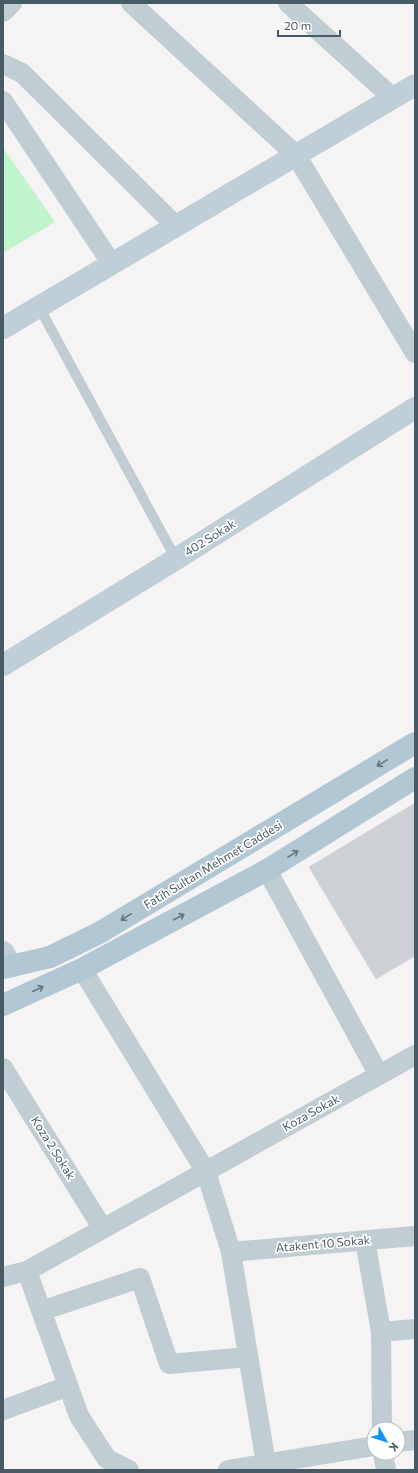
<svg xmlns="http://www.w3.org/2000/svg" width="418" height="1473" font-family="Commissioner,sans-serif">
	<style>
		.green { fill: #c0f4cc }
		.building { fill: #cdd1d5; stroke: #d7dade }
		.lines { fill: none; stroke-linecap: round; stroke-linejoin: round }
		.lane { stroke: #c0cdd3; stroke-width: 10 }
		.street { stroke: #c0cdd3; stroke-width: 20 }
		.secondary { stroke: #c0cfd7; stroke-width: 22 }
		.primary { stroke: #b1c7d3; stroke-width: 22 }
		.oneway { stroke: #62757f }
		.labels { text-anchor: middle; stroke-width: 3.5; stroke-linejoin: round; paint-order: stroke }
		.street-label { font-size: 12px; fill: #485a63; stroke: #fff }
	</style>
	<rect width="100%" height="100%" fill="#f5f3f3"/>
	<!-- green -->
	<path class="green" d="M3 148 55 222 3 253Z"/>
	<!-- building -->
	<path class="building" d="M415 803V956L376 979 309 867Z"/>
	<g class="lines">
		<!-- lane -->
		<path class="lane" d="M39 307 176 559"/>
		<!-- street -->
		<path class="street" d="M131 3 296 155 415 353
			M288 3 393 98
			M3 12 12 3
			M3 64 22 73 176 226
			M3 101 112 264
			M267 870 379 1075
			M82 969 206 1172 231 1252 266 1464
			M3 1068 103 1229
			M365 1240 381 1332 382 1429
			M231 1252 415 1236
			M27 1271 79 1416 107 1459 129 1470
			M3 1277 27 1271 415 1055
			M41 1311 140 1278 169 1364 248 1357
			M381 1332 415 1329
			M3 1410 68 1386
			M398 1442 415 1440
			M383 1453 386 1470
			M228 1470 374 1446"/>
		<!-- secondary -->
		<path class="secondary" d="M3 328 415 85
			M3 665 176 559 415 408
			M3 952 12 966"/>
		<!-- primary -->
		<path class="primary" d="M3 968 50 957 99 933 415 743
			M3 1005 82 969 267 870 415 778"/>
	</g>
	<!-- one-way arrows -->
	<defs><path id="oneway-shaft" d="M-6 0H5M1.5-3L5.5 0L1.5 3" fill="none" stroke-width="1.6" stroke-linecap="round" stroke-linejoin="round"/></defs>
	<g class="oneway">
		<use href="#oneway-shaft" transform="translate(382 763) rotate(149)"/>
		<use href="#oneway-shaft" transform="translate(293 854) rotate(-32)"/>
		<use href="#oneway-shaft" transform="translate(126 917) rotate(149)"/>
		<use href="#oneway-shaft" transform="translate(179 917) rotate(-28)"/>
		<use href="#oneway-shaft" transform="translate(38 989) rotate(-25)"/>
	</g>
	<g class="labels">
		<!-- street labels -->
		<g class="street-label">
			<text transform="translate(210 538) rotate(-32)" y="4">402 Sokak</text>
			<text transform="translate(213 865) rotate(-31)" y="4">Fatih Sultan Mehmet Caddesi</text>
			<text transform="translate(311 1113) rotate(-29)" y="4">Koza Sokak</text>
			<text transform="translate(53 1148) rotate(58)" y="4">Koza 2 Sokak</text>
			<text transform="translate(323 1244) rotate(-5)" y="4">Atakent 10 Sokak</text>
		</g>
	</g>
	<!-- border -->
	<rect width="418" height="1473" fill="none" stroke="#485a63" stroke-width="8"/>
	<!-- north arrow -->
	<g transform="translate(386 1441) rotate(129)"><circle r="19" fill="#ffffff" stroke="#b6bdc1"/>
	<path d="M0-3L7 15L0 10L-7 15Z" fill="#0c95f6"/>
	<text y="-6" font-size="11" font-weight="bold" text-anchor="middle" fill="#485a63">K</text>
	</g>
	<!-- scale -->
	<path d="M278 30v6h62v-6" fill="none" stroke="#485a63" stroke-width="2"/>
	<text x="284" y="30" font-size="12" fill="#485a63" stroke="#ffffff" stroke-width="3" paint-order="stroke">20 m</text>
</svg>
